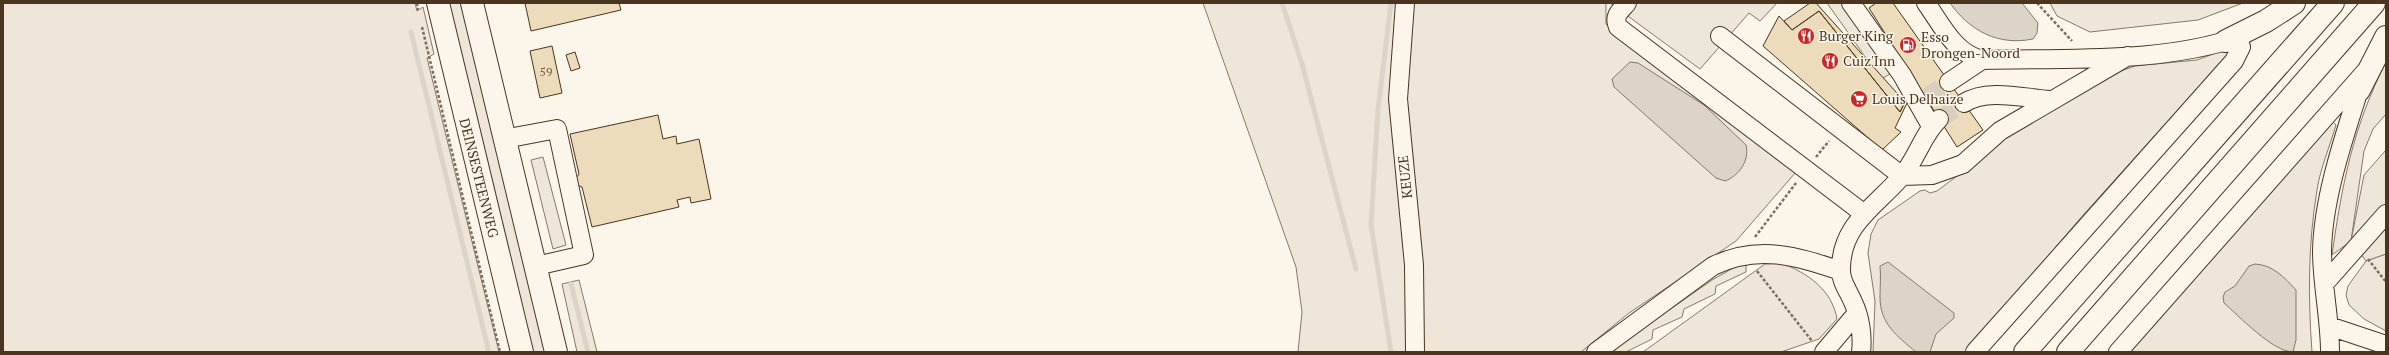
<svg xmlns="http://www.w3.org/2000/svg" width="2389" height="355" font-family="'PT Serif',serif">
	<style>
		.green { fill: #ede6d9; stroke: #887966 }
		.parking { fill: #ede7d9; stroke: #887966 }
		.water { fill: #dcd4c6; stroke: #887966 }
		.lines { fill: none; stroke-linecap: round; stroke-linejoin: round }
		.stream { stroke: #dcd4c6; stroke-width: 5 }
		.building { fill: #ecdcbc; stroke: #4a3520 }
		.minor-tunnel { stroke: #d8cfc1; stroke-width: 18; stroke-dasharray: 18 9; stroke-linecap: butt }
		.minor-casing { stroke: #4a3520; stroke-width: 20 }
		.highway-casing { stroke: #4a3520; stroke-width: 24 }
		.path { stroke: #7f6f5c; stroke-width: 2.5; stroke-dasharray: 3 2; stroke-linecap: butt }
		.minor { stroke: #fbf6e9; stroke-width: 18 }
		.highway { stroke: #fbf6e9; stroke-width: 22 }
		.labels { text-anchor: middle; stroke-width: 3; stroke-linejoin: round; paint-order: stroke }
		.number-label { font-size: 12px; fill: #725f47 }
		.poi-label { font-size: 14px; fill: #4a3520; stroke: #fbf6e9; text-anchor: start }
		.street-label { font-size: 14px; fill: #4a3520; stroke: #fbf6e9 }
	</style>
	<rect width="100%" height="100%" fill="#fbf6e9"/>
	<!-- green -->
	<path class="green" d="M3 3H415L417 11 423 7 434 54 427 58 499 352H3Z
		M446 3H462L494 140 546 352H531Z
		M1203 3H1606V24L1613 31 1796 172 1736 241 1629 313 1581 352H1298L1302 312 1296 267Z
		M2050 3H2243L2198 20 2090 32 2057 16Z
		M2229 48 2232 53 2213 71 2084 214 1966 352H1873L1875 301 1868 253 1871 234 1878 220 1920 191 1925 190 1930 193 1937 191 2001 143 2005 137 2115 73 2135 66 2197 60Z
		M2386 62V114L2373 129 2364 151 2351 241 2332 255C2342 184 2353 127 2386 62Z
		M2329 122H2333L2336 125C2330 146 2320 169 2317 190 2308 244 2308 298 2312 352H2126Z
		M543 157 566 245 553 249 531 160Z
		M2386 254V331L2364 319 2349 305 2346 295 2348 286 2366 261Z
		M1781 263C1808 273 1832 290 1837 319L1819 339 1781 352H1643L1765 264Z
		M579 280 597 352H577L562 284Z"/>
	<!-- parking -->
	<path class="parking" d="M1610 3H1777L1760 21 1749 13 1700 69Z
		M1827 3H1842L1892 73 1881 79Z
		M2386 150V254L2366 261 2351 241 2364 175Z
		M1746 264V272L1716 286 1715 294 1684 309 1682 317 1653 330 1652 339 1626 352H1609L1712 280 1735 267Z"/>
	<!-- water -->
	<path class="water" d="M1950 3H2022L2038 23 2037 33 2033 39C1998 46 1970 31 1950 3Z
		M1630 62 1638 63 1704 105 1746 145C1750 160 1739 176 1725 181L1716 178 1614 87 1612 79Z
		M1888 262 1954 313V318L1936 334 1930 352H1916C1897 336 1880 324 1880 297 1880 286 1881 277 1880 266Z
		M2255 264C2273 265 2284 277 2296 290V340L2293 352C2273 352 2239 316 2224 303L2223 297 2225 292 2235 286 2249 266Z"/>
	<g class="lines">
		<!-- stream -->
		<path class="stream" d="M1282 3 1302 64 1356 269
			M1391 3 1378 109 1371 225 1391 352
			M411 32 489 352
			M571 284 588 352"/>
	</g>
	<!-- building -->
	<path class="building" d="M525 3H619L621 10 531 31Z
		M1810 3H1816L1905 102 1900 112 1819 11 1792 30 1784 21Z
		M1876 3H1893L1983 130 1957 147 1869 8Z
		M1819 11 1900 112 1905 102 1907 103 1895 128 1901 132 1882 150 1763 46 1779 16 1792 30Z
		M552 46 562 93 540 98 530 51Z
		M575 52 580 68 571 71 566 55Z
		M658 115 663 139 676 136 677 144 699 139 711 199 691 203 690 197 677 200 679 207 592 227 582 187 577 185 576 178 579 174 570 134Z"/>
	<g class="lines">
		<!-- minor-tunnel -->
		<path class="minor-tunnel" d="M1926 98 1949 82
			M1939 119 1964 103"/>
		<!-- minor casing -->
		<g class="minor-casing">
			<path id="minor" d="M1405 3 1398 99 1414 265 1415 352
				M1627 3C1620 11 1613 16 1618 27L1863 213
				M1851 3 1902 75 1931 126
				M1926 3C1942 25 1954 53 1982 60 2061 58 2150 63 2226 41
				M1720 36 1902 176 1932 175 1963 164 2000 131 2128 56
				M1949 82 1982 60
				M1964 103C1987 88 2023 98 2050 100
				M504 139 557 129 584 255 536 266
				M2325 283 2386 214
				M2329 326 2386 345
				M1596 352 1713 266C1758 244 1796 256 1841 271
				M1824 352 1857 313
				M1861 352C1863 336 1860 316 1853 302 1849 292 1841 282 1841 271 1840 225 1875 207 1901 177 1917 159 1922 135 1939 119
				M1975 352 2234 61 2241 47 2237 35
				M2118 352 2365 72
				M2330 352C2330 318 2322 285 2322 251 2323 199 2343 140 2359 90"/>
		</g>
		<!-- highway casing -->
		<g class="highway-casing">
			<path id="highway" d="M438 3 522 352
				M472 3 556 352
				M2226 41 2266 21 2294 3
				M2359 90 2386 37
				M2025 352 2333 3
				M2068 352 2374 3"/>
		</g>
		<!-- path -->
		<path class="path" d="M417 3 418 10
			M2037 3 2072 41
			M422 27 500 352
			M1816 157 1829 141
			M1755 237 1796 183
			M2368 259 2386 282
			M1757 271 1812 341"/>
		<!-- minor -->
		<use href="#minor" class="minor"/>
		<!-- highway -->
		<use href="#highway" class="highway"/>
	</g>
	<!-- icons -->
	<defs>
		<g id="restaurant-disc" transform="scale(0.9)"><circle r="9.5" fill="#c62828" stroke="#fbf6e9"/><path d="M-5-6h1v4h1v-4h1v4h1v-4h1v5L-1.5 .5V6h-2V.5L-5-1ZM5-6V6H3V1.5H1.5Q1.5-4 5-6Z" fill="#fff"/></g>
		<g id="fuel-disc" transform="scale(0.9)"><circle r="9.5" fill="#c62828" stroke="#fbf6e9"/><path d="M-5.5-6h7V0h2V4h1.3V-2.5L3-4.5l.8-.8L6-3V5H2.5V1h-1V6h-7ZM-4.2-4.7v3.2H.2V-4.7Z" fill="#fff"/></g>
		<g id="supermarket-disc" transform="scale(0.9)"><circle r="9.5" fill="#c62828" stroke="#fbf6e9"/><path d="M-6-5.5h2.5l.6 2H6L4.5 2H-2.5L-4.4-4H-6ZM-1.5 3.2a1.3 1.3 0 1 0 .1 0ZM3 3.2a1.3 1.3 0 1 0 .1 0Z" fill="#fff"/></g>
	</defs>
	<g fill-rule="evenodd">
		<use href="#restaurant-disc" x="1806" y="36"/>
		<use href="#fuel-disc" x="1908" y="45"/>
		<use href="#restaurant-disc" x="1830" y="61"/>
		<use href="#supermarket-disc" x="1859" y="99"/>
	</g>
	<g class="labels">
		<!-- number labels -->
		<g class="number-label">
			<text x="546" y="76">59</text>
		</g>
		<!-- poi labels -->
		<g class="poi-label">
			<text x="1819" y="41">Burger King</text>
			<text x="1921" y="42">Esso<tspan x="1921" dy="16">Drongen-Noord</tspan></text>
			<text x="1843" y="66">Cuiz'Inn</text>
			<text x="1872" y="104">Louis Delhaize</text>
		</g>
		<!-- street labels -->
		<g class="street-label">
			<text transform="translate(1405 177) rotate(-96)" y="5">KEUZE</text>
			<text transform="translate(479 178) rotate(76)" y="5">DEINSESTEENWEG</text>
		</g>
	</g>
	<!-- border -->
	<rect width="2389" height="355" fill="none" stroke="#4a3520" stroke-width="8"/>
</svg>
